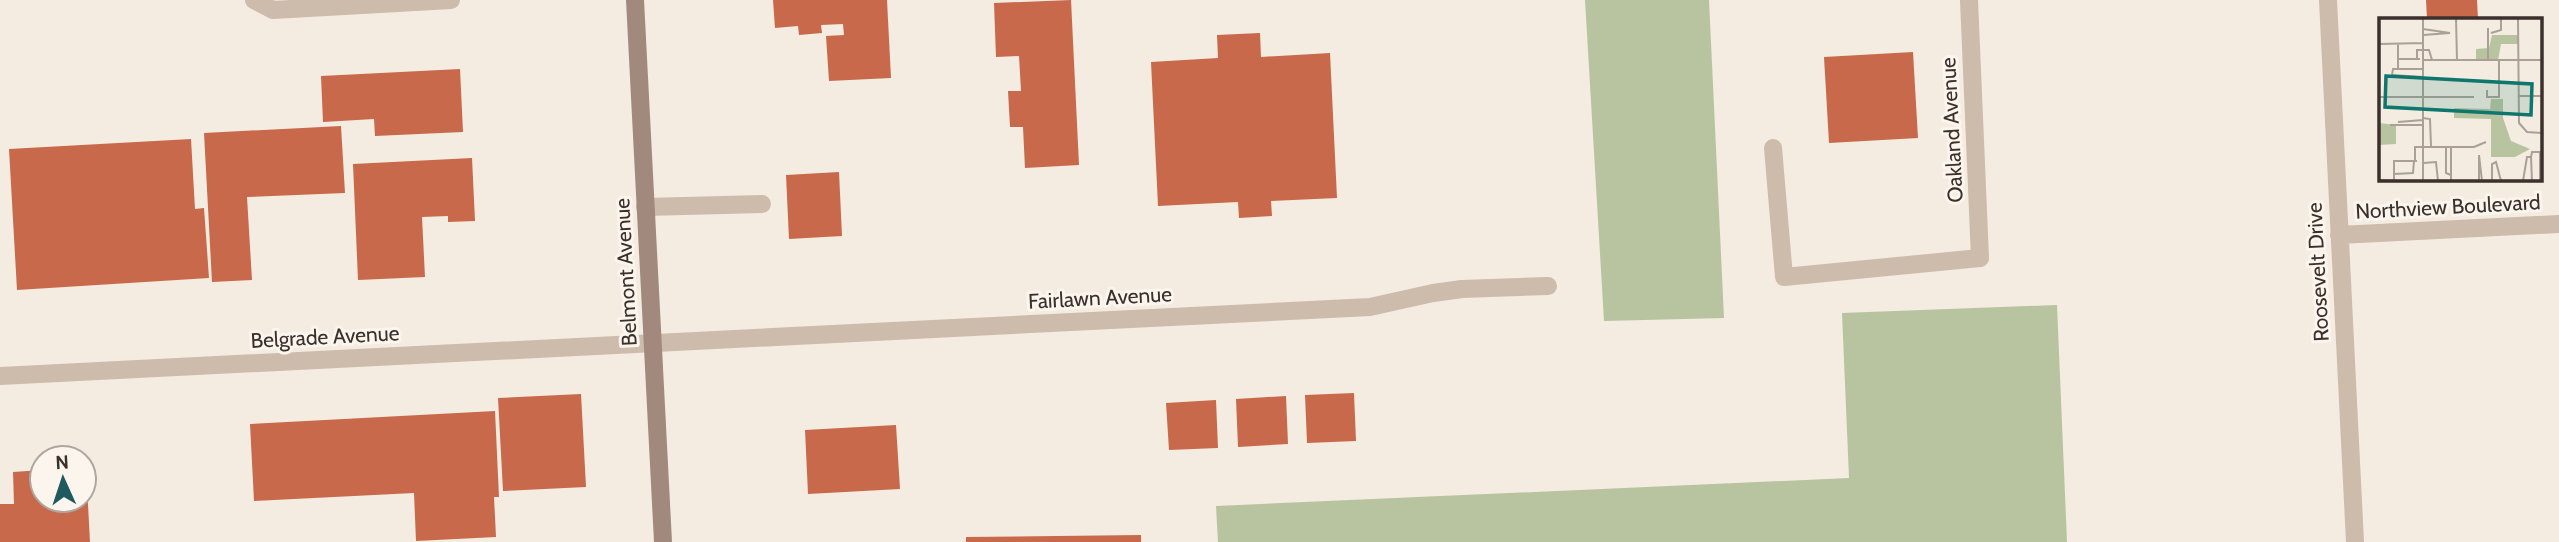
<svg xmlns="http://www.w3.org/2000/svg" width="2559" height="542" font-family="Cabin,sans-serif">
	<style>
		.green { fill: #b8c4a0 }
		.building { fill: #c8694b }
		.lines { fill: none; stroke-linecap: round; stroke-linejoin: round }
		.lane { stroke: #cdbbac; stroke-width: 18 }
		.street { stroke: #cdbbac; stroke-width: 18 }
		.secondary { stroke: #a18a7d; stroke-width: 18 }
		.labels { text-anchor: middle; stroke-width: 6; stroke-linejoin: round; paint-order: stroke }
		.street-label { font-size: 21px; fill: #3b302b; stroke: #fbf5ee }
		.inset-road { fill: none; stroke: #aaa098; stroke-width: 2 }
		.view { fill: #0f766e; fill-opacity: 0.15; stroke: #0f766e; stroke-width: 3.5 }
		.inset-edge { fill: none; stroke: #3b302b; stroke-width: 3.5 }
	</style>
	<rect width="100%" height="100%" fill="#f4ebe1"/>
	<!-- green -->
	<path class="green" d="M1585 0H1709L1724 318 1604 321Z
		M2057 305 2067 542H1218L1216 506 1849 478 1842 313Z"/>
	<!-- building -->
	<path class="building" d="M773 0H887L891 78 829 81 826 36 844 35 843 24 821 25 822 33 799 35 798 26 775 28Z
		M1071 0 1079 165 1025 168 1023 127H1010L1008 91H1021L1019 56 996 57 994 3Z
		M2426 0H2477L2478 19H2427Z
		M1260 33 1261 57 1330 53 1337 198 1271 201 1272 216 1239 218 1238 202 1158 206 1151 62 1218 58 1217 35Z
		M1913 52 1918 138 1829 143 1824 57Z
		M460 69 463 132 375 136 374 119 323 122 321 76Z
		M341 126 345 193 247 197 252 280 212 282 204 133Z
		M191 139 195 209 204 208 209 278 17 290 9 149Z
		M472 158 475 221 448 222V216L422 217 425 277 358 280 353 164Z
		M839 172 842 236 789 239 786 175Z
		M1354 393 1356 441 1307 443 1305 395Z
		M581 394 586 487 503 491 498 398Z
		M1286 396 1288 444 1238 447 1236 399Z
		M1216 400 1218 448 1169 450 1166 403Z
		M495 411 499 497H494L496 537 416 541 414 493 254 501 250 424Z
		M896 425 900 489 808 494 805 430Z
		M84 467H86L90 542H0V504H14L13 472 42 470V500H84Z
		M1141 535V542H966V537Z"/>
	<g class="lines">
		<!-- lane -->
		<path class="lane" d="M254 0 273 10 451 0
			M1773 148 1784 277 1980 258
			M645 207 762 204"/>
		<!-- street -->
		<path class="street" d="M1969 0 1980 258
			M2328 0 2355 542
			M2339 235 2559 224
			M0 376 1370 307 1433 293 1462 289 1548 286"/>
		<!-- secondary -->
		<path class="secondary" d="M635 0 663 542"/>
	</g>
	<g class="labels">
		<!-- street labels -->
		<g class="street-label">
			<text transform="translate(1952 130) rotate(-93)" y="7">Oakland Avenue</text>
			<text transform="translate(2448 207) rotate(-3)" y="7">Northview Boulevard</text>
			<text transform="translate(626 272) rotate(-93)" y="7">Belmont Avenue</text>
			<text transform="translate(2318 272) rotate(-93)" y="7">Roosevelt Drive</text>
			<text transform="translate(1100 298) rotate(-3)" y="7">Fairlawn Avenue</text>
			<text transform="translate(325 337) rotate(-3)" y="7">Belgrade Avenue</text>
		</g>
	</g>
	<!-- overview -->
	<g transform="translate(2379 18)">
		<rect width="163" height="163" fill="#f4ebe1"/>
		<path d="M113 17H139V26H122L119 42H97V31L110 30ZM112 81H124V100L132 123 151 131 136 139H112V101L75 100V90L111 91ZM0 105 17 107V126L0 127Z" fill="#b8c4a0"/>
		<path class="inset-road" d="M44 0V163M77 0 78 42M139 0 140 105 148 114 163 115M44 11 71 15 44 17M112 15 122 12V0M109 23V10V42M0 26 44 25M19 41H41M38 41V32H50L53 42M44 42H163M19 51V26M44 51H14L13 57 44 59M108 72V79H120V42M140 78H163M0 79H95M44 100 51 101 52 128M19 104 44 102M11 107H44M67 129V155L72 157M152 139 153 134H161V163M36 143V129H95L107 124M44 145 57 144 59 163M15 156 34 155 35 143M0 162 22 163M15 163V143H38M72 163V129M100 163V137L103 163M113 163V146L117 144 122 163M144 163 148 139H152L153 163"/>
		<path class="view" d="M7 58 153 66 152 97 6 89Z"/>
		<rect width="163" height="163" class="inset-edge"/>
	</g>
	<!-- north arrow -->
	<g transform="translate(63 479) rotate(357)"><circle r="33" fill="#fbf5ee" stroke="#aea6a0" stroke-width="2"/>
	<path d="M0-5L12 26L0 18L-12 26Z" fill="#1f5a5e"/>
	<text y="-10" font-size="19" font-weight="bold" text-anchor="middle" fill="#3b302b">N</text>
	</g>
</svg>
